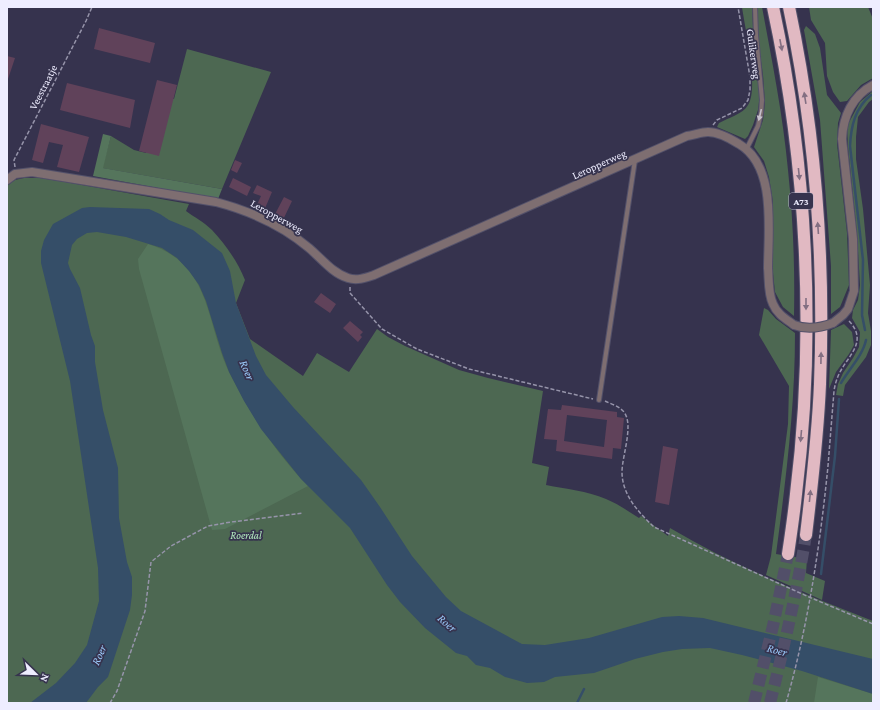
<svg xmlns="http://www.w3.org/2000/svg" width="880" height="710" font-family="'Crimson Pro',serif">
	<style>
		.green { fill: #4d6852 }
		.forest { fill: #55755c }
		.water { fill: #354e68 }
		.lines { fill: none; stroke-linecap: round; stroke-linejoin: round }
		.stream { stroke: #354e68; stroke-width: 2.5 }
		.building { fill: #60425a; fill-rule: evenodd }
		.motorway-tunnel { stroke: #524f69; stroke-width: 12; stroke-dasharray: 12 6; stroke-linecap: butt }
		.service-casing { stroke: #53516a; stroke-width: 6 }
		.minor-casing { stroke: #53516a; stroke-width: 10 }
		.motorway-casing { stroke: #53516a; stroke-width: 14 }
		.path { stroke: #9694aa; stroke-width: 1.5; stroke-dasharray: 4 2; stroke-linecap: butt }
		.service { stroke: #7e6e71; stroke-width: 4 }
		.minor { stroke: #7e6e71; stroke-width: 8 }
		.motorway { stroke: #e1b9c2; stroke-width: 12 }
		.minor-bridge-casing { stroke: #53516a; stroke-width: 10; stroke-linecap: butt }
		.minor-bridge { stroke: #7e6e71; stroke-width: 8 }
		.oneway { fill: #836f82 }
		.oneway2 { fill: #c7c1cd }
		.labels { text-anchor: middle; stroke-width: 3.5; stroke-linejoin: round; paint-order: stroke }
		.shield { fill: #36334e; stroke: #b7b5ca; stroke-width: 1 }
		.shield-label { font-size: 10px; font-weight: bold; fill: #eeedff }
		.street-label { font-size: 11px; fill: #eeedff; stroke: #36334e }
		.park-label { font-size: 11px; font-style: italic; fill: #b3ebbe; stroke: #36334e }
		.water-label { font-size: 12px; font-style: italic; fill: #99c7f7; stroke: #36334e }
	</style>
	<rect width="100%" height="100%" fill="#36334e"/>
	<!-- green -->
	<path class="green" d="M742 7H752L754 48 760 94 758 110 753 125 748 136 745 139 717 127 719 123C728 118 743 114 748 105 759 88 745 29 742 7Z
		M758 7H762C772 61 783 115 788 170 793 218 795 267 794 316L783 307 775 292 773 273V202L769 177 764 161 754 147 763 120 765 103 763 75 756 27Z
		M809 7H868L873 19V78L861 85 847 101 840 102 833 92 827 76 825 43 811 20Z
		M806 26 815 34 820 48 827 95 841 113 838 123 837 144 847 233 849 285 840 307 831 314V266L820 120 804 30Z
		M187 49 271 72 222 189 102 168 111 136 134 150 146 153 163 96 174 99Z
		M873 91V99L869 102 858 117 856 137V159L863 209 870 285 868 313 871 331V345L866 357 845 385 843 396 836 395 838 384 843 373 853 358 859 347 860 332 852 318 853 310 858 300 860 285 857 234 848 147 847 126 860 102Z
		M24 178H40L65 182 189 204 186 211C194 217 204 222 212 230 225 244 238 262 245 280L236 303 250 339 303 376 317 353 349 372 377 329 388 337 405 346 459 370 488 378 543 391 532 463 549 467 546 485C566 489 587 491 606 499 618 504 628 511 639 518L641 516 668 536 670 528C734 566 804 594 873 621V703H7V186L15 180Z
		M764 308 768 310 776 319 795 333C795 408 786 479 776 554L807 559 806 573 825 581 822 600 766 575 771 556 788 424 789 386 759 335Z
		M844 324 852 332 854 345 849 354 836 372 829 389 831 330Z"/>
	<!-- forest -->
	<path class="forest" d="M103 134 111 136 103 168 222 189 218 199 93 176Z
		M148 244C213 264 205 324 230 374 251 415 276 453 308 486L225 529 212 530 139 269 138 259Z
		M818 677 873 694V703H814Z"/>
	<!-- water -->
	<path class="water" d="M90 207 149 209 160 214 169 220 193 230 222 253 230 271 236 303 256 356 266 375 293 407 361 480 380 507 412 556 446 597 461 611 522 644 545 645 589 638 662 617 679 616 703 618 873 659V694L802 671 742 655 710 648 682 649 663 652 635 659 594 673 555 677 544 682 527 683 505 677 490 668 476 665 467 656 456 653 425 628 400 602 387 585 350 528 301 479 261 429 244 401 229 372 222 353 206 301 199 285 189 271 177 258 162 248 126 237 97 232 87 233 77 239 72 245 68 263 70 269 80 288 91 335 95 346V362L103 410 118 468 119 518 127 562 132 577V595L130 610 108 677 98 687 86 703H30L56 683 75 663 87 645 99 601 98 568 70 381 41 263V251L44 240 53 224 82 208Z"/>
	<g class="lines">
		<!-- stream -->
		<path class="stream" d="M865 330 862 315 863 260 850 146C851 126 855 108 871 95
			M841 383C849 369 863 355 866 340
			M821 574 835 456 839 399
			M577 703 584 689"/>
	</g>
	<!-- building -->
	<path class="building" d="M99 28 155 43 150 63 94 49Z
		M7 56 15 58 8 79H7Z
		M157 80 177 85 159 156 139 151Z
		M67 83 135 100 130 128 60 110Z
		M41 124 89 137 79 172 57 167 63 145 49 142 43 163 32 160Z
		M235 160 242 163 237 173 231 170Z
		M233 178 251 187 247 196 229 187Z
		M257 185 272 192 263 213 255 209 261 196 253 193Z
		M284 197 292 201 282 222 273 218Z
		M321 293 336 304 330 313 314 302Z
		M350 321 363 332 360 335 362 337 358 342 343 328Z
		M562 405 617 412V417L624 418 621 449 613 448 612 459 556 451 557 440 544 439 548 409 561 410ZM567 415 607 420 604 447 564 441Z
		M663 446 678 449 669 505 655 502Z"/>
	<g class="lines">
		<!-- motorway-tunnel -->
		<path class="motorway-tunnel" d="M754 703 773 626 788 554
			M770 703C784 647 797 591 806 535"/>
		<!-- service casing -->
		<g class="service-casing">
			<path id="service" d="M747 148 758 126 761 113 762 100 756 35 755 7
				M599 400 635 160"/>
		</g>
		<!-- minor casing -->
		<g class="minor-casing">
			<path id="minor" d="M7 180 15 174 32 172 216 202C250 211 282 225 309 248 321 258 332 273 348 278 357 281 365 278 374 275L687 136C694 135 702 132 708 132 718 132 731 139 739 144 777 166 768 231 768 268 769 280 768 294 773 304 777 314 786 319 794 325
				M833 323 843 315 848 309 854 291 853 239 842 139C843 117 852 96 873 85"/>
		</g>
		<!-- motorway casing -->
		<g class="motorway-casing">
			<path id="motorway" d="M773 7C807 165 816 333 796 494 794 514 791 534 788 554
				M789 7C815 130 825 258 820 384 818 434 812 485 806 535"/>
		</g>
		<!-- path -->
		<path class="path" d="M713 125 717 120 742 108 748 100 750 90V77L738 7
			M15 167 14 160 86 21 92 7
			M350 287V293L382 329 417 349 469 369 593 399
			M605 401C611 404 619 406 624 412 634 425 622 456 622 472 622 495 639 513 654 527L809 597 873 624
			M110 703 117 691 145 611 151 562 171 546 208 526 231 522 303 513
			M786 703C808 626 820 546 828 466 830 441 832 416 834 391 835 384 837 378 840 372 849 355 868 341 849 321"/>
		<!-- service -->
		<use href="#service" class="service"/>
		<!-- minor -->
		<use href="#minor" class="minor"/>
		<!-- motorway -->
		<use href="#motorway" class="motorway"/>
		<!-- minor-bridge casing -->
		<g class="minor-bridge-casing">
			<path id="minor-bridge" d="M794 325C807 330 820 328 833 323"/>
		</g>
		<!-- minor-bridge -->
		<use href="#minor-bridge" class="minor-bridge"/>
	</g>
	<!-- one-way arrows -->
	<defs><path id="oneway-solid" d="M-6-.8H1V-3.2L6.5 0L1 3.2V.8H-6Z"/></defs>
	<g class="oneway">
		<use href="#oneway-solid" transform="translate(781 45) rotate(79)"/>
		<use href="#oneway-solid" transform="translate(805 98) rotate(-99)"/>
		<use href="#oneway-solid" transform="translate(799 174) rotate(84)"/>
		<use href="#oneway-solid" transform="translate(818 228) rotate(-94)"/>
		<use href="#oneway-solid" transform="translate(806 304) rotate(90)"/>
		<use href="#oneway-solid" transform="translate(821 358) rotate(-89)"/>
		<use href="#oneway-solid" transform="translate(801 436) rotate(95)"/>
		<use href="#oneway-solid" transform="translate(810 496) rotate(-84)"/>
	</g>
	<use class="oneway2" href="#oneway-solid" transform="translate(760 115) rotate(103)"/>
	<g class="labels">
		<!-- shield labels -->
		<rect class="shield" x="789" y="193" width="24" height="16" rx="3"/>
		<g class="shield-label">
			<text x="801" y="205">A73</text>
		</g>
		<!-- street labels -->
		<g class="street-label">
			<text transform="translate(754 54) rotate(82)" y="4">Gulikerweg</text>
			<text transform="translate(43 87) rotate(-63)" y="4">Veestraatje</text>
			<text transform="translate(599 164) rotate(-24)" y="4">Leropperweg</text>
			<text transform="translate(277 216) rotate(29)" y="4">Leropperweg</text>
		</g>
		<!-- park labels -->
		<g class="park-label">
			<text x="246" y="539">Roerdal</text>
		</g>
		<!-- water labels -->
		<g class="water-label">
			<text transform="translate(247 370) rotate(67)" y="4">Roer</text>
			<text transform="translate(447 623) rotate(40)" y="4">Roer</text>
			<text transform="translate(777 650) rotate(15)" y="4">Roer</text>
			<text transform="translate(99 655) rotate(-66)" y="4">Roer</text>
		</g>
	</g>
	<!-- border -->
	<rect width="880" height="710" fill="none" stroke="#eeedff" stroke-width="16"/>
	<!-- north arrow -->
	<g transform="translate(36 674) rotate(113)" stroke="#36334e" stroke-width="3" paint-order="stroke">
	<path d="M0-3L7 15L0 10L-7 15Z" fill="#eeedff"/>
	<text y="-6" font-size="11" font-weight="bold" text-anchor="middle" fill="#eeedff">N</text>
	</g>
</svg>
